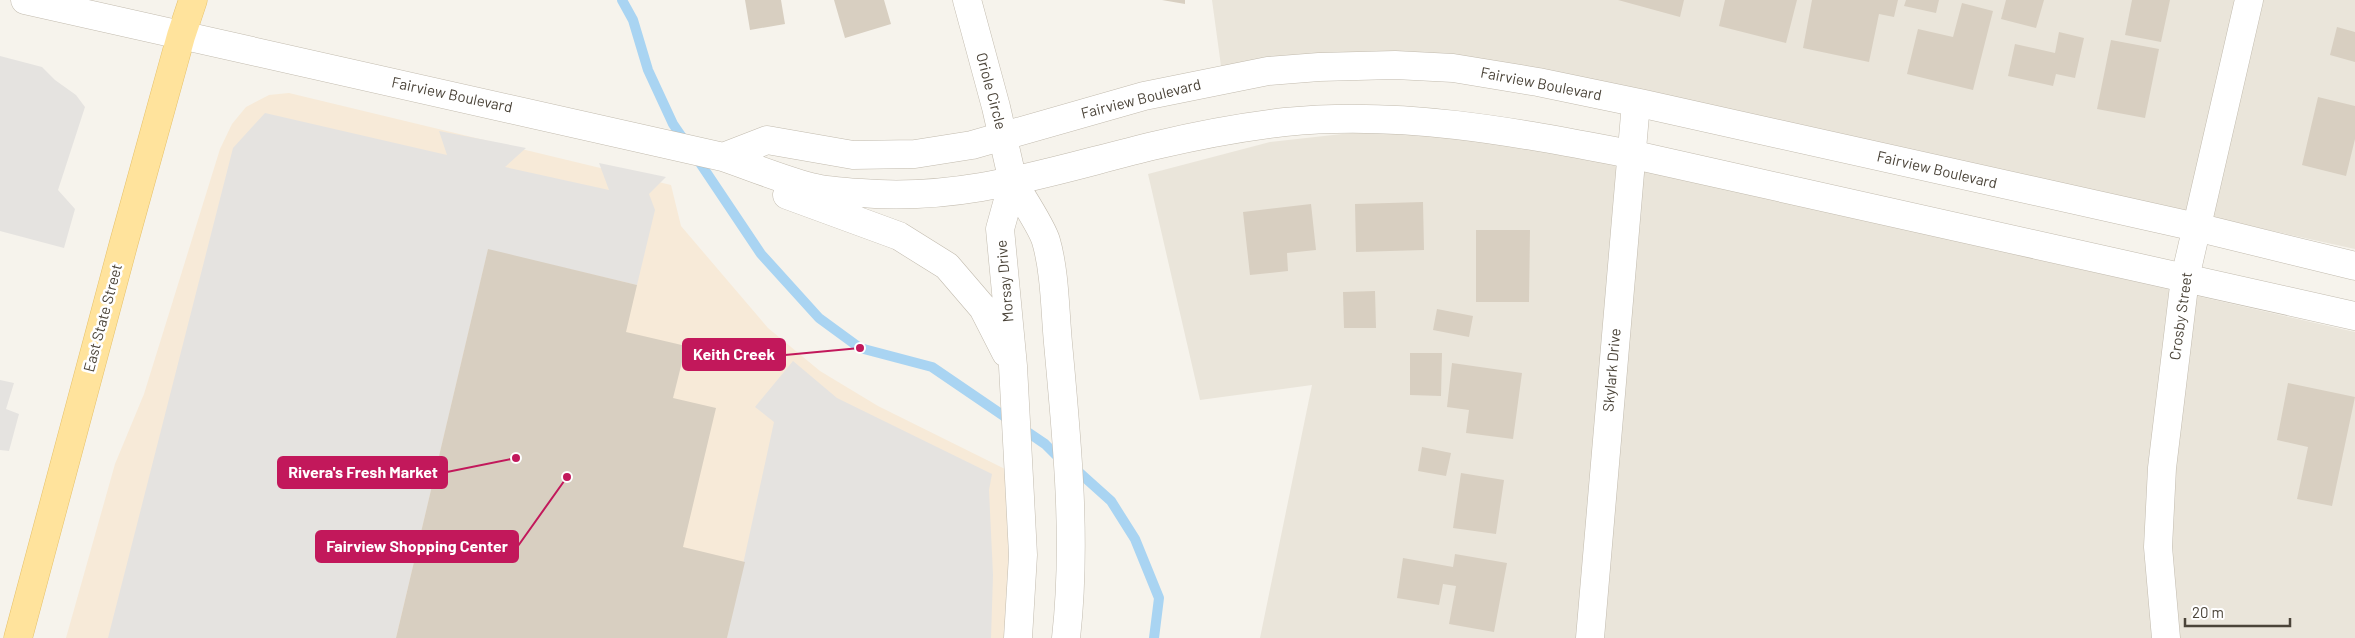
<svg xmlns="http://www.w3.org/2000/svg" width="2355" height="638" font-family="Barlow,sans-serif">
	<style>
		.residential { fill: #eae5da }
		.commercial { fill: #f7ead8 }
		.parking { fill: #e5e3e0 }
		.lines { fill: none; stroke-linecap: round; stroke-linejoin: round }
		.stream { stroke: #a9d4f2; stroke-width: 10 }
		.building { fill: #d8cfc1 }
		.minor-casing { stroke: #c2bbae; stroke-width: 29 }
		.tertiary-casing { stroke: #c2bbae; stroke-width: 29 }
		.primary-casing { stroke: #e6c16a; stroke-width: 29 }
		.minor { stroke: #fff; stroke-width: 28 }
		.tertiary { stroke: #fff; stroke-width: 28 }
		.primary { stroke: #ffe39c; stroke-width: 28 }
		.labels { text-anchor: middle; stroke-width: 5; stroke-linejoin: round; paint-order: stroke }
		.street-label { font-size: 15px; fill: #4b4439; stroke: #fff }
		.leader { fill: none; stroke: #c2185b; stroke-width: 2 }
		.callout-dot { fill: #c2185b; stroke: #fff; stroke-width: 2 }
		.callout { fill: #c2185b; stroke: #c2185b; stroke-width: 2 }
		.callout-label { font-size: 16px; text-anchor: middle; font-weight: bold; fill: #fff }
	</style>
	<rect width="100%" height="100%" fill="#f6f3ec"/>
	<!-- residential -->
	<path class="residential" d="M1212 0H2355V249L1506 63 1313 55 1221 66Z
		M1437 132 1645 170 2355 332V638H1260L1312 385 1200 400 1148 174 1270 142 1351 133Z"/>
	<!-- commercial -->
	<path class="commercial" d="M289 93 671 185 681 226 768 328 820 371 878 406 1005 469 1010 482 1007 638H66L115 464 144 394 220 149 232 124 246 107 269 95Z"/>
	<!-- parking -->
	<path class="parking" d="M0 56 42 67 55 80 76 95 85 107 58 190 75 209 64 248 0 231Z
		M265 113 447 155 439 131 526 148 505 167 609 190 599 163 666 177 649 194 655 210 637 285 488 250 396 638H108L233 148Z
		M793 361 837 398 992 474 989 490 993 575 991 638H727L774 422 755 407Z
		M0 380 14 383 6 409 19 414 9 451 0 450Z"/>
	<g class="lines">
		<!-- stream -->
		<path class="stream" d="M622 0 633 20 648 70 673 124 686 143
			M696 157 761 254 819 318 860 348 932 367 1045 444 1063 462 1072 466 1111 501 1135 539 1159 598 1154 638"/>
	</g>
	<!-- building -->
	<path class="building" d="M745 0H781L785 24 750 30Z
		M834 0H884L891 24 845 38Z
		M1162 0H1185V4Z
		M1618 0H1684L1680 17Z
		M1725 0H1797L1786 43 1719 26Z
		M1812 0H1898L1894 17 1879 14 1869 62 1803 48Z
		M1906 0H1939L1936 13 1904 6Z
		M2006 0H2044L2036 28 2001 19Z
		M2132 0H2170L2161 42 2125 35Z
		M1962 3 1993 11 1973 90 1907 74 1918 29 1953 37Z
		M2337 27 2355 32V62L2330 55Z
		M2059 32 2084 38 2075 78 2056 74 2053 86 2008 76 2015 44 2055 53Z
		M2111 40 2159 49 2145 118 2097 109Z
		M2318 97 2355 106V139L2346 176 2302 165Z
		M1423 202 1424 250 1356 252 1355 204Z
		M1311 204 1316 250 1287 253 1288 271 1250 275 1243 212Z
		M1476 230H1530L1529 302H1476Z
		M488 249 637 285 626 332 686 346 673 398 716 408 683 547 745 562 727 638H396Z
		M1375 291 1376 328H1344L1343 292Z
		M1437 309 1473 316 1469 337 1433 330Z
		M1410 353H1442L1441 396 1410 395Z
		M1452 363 1522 373 1513 439 1466 433 1469 410 1447 407Z
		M2288 383 2355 397 2332 506 2297 499 2308 447 2277 440Z
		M1422 447 1451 453 1446 476 1418 471Z
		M1461 473 1504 480 1496 534 1453 528Z
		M1455 554 1507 563 1494 632 1449 624 1456 586 1443 584 1439 605 1397 598 1403 558 1453 567Z"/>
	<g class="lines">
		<!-- minor casing -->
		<g class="minor-casing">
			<path id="minor" d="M967 0 996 107 1013 182
				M1590 638 1636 103
				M2166 638 2158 547 2162 468 2185 278 2249 0"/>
		</g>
		<!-- tertiary casing -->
		<g class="tertiary-casing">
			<path id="tertiary" d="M25 0 723 157C752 167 781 179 811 187 827 191 845 192 861 193 967 202 1056 169 1157 145 1199 135 1242 127 1285 122 1402 110 1515 132 1630 154L2355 316
				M723 157 767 140 853 155 915 154 972 145 1144 96 1268 71 1319 67 1395 65 1453 68 1538 82 1644 104 2196 227 2355 266
				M1013 182C1021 196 1042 227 1046 241 1055 272 1055 311 1058 343 1067 440 1077 541 1066 638
				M1013 182 1000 229 1013 366 1020 497 1023 555 1018 638
				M787 195 899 236 947 266 983 308 1006 353"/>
		</g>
		<!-- primary casing -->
		<g class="primary-casing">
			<path id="primary" d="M18 638 124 242 181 36 193 0"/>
		</g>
		<!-- minor -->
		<use href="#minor" class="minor"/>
		<!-- tertiary -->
		<use href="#tertiary" class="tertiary"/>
		<!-- primary -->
		<use href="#primary" class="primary"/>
	</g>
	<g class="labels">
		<!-- street labels -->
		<g class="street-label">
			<text transform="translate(1541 84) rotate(11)" y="5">Fairview Boulevard</text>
			<text transform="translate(991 91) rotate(75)" y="5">Oriole Circle</text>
			<text transform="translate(452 95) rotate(12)" y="5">Fairview Boulevard</text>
			<text transform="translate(1141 99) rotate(-14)" y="5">Fairview Boulevard</text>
			<text transform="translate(1937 170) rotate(13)" y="5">Fairview Boulevard</text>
			<text transform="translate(1005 281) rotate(-95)" y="5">Morsay Drive</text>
			<text transform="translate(2181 316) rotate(-82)" y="5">Crosby Street</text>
			<text transform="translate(103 318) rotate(-75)" y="5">East State Street</text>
			<text transform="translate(1612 370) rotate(-85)" y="5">Skylark Drive</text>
		</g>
	</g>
	<!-- callouts -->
	<path class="leader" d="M860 348L785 355M516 458L447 472M567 477L518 546"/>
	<g class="callout-dot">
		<circle cx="860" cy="348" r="5"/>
		<circle cx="516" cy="458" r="5"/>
		<circle cx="567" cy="477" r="5"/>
	</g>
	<g class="callout">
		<rect x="683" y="339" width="102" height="31" rx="5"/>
		<rect x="278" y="457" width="169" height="31" rx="5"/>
		<rect x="316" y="531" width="202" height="31" rx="5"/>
	</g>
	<g class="callout-label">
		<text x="734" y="360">Keith Creek</text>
		<text x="363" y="478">Rivera's Fresh Market</text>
		<text x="417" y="552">Fairview Shopping Center</text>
	</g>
	<!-- scale -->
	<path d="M2185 618v8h105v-8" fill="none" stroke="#4b4439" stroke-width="2.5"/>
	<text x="2192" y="618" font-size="15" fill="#4b4439" stroke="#ffffff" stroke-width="4" paint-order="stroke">20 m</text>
</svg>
